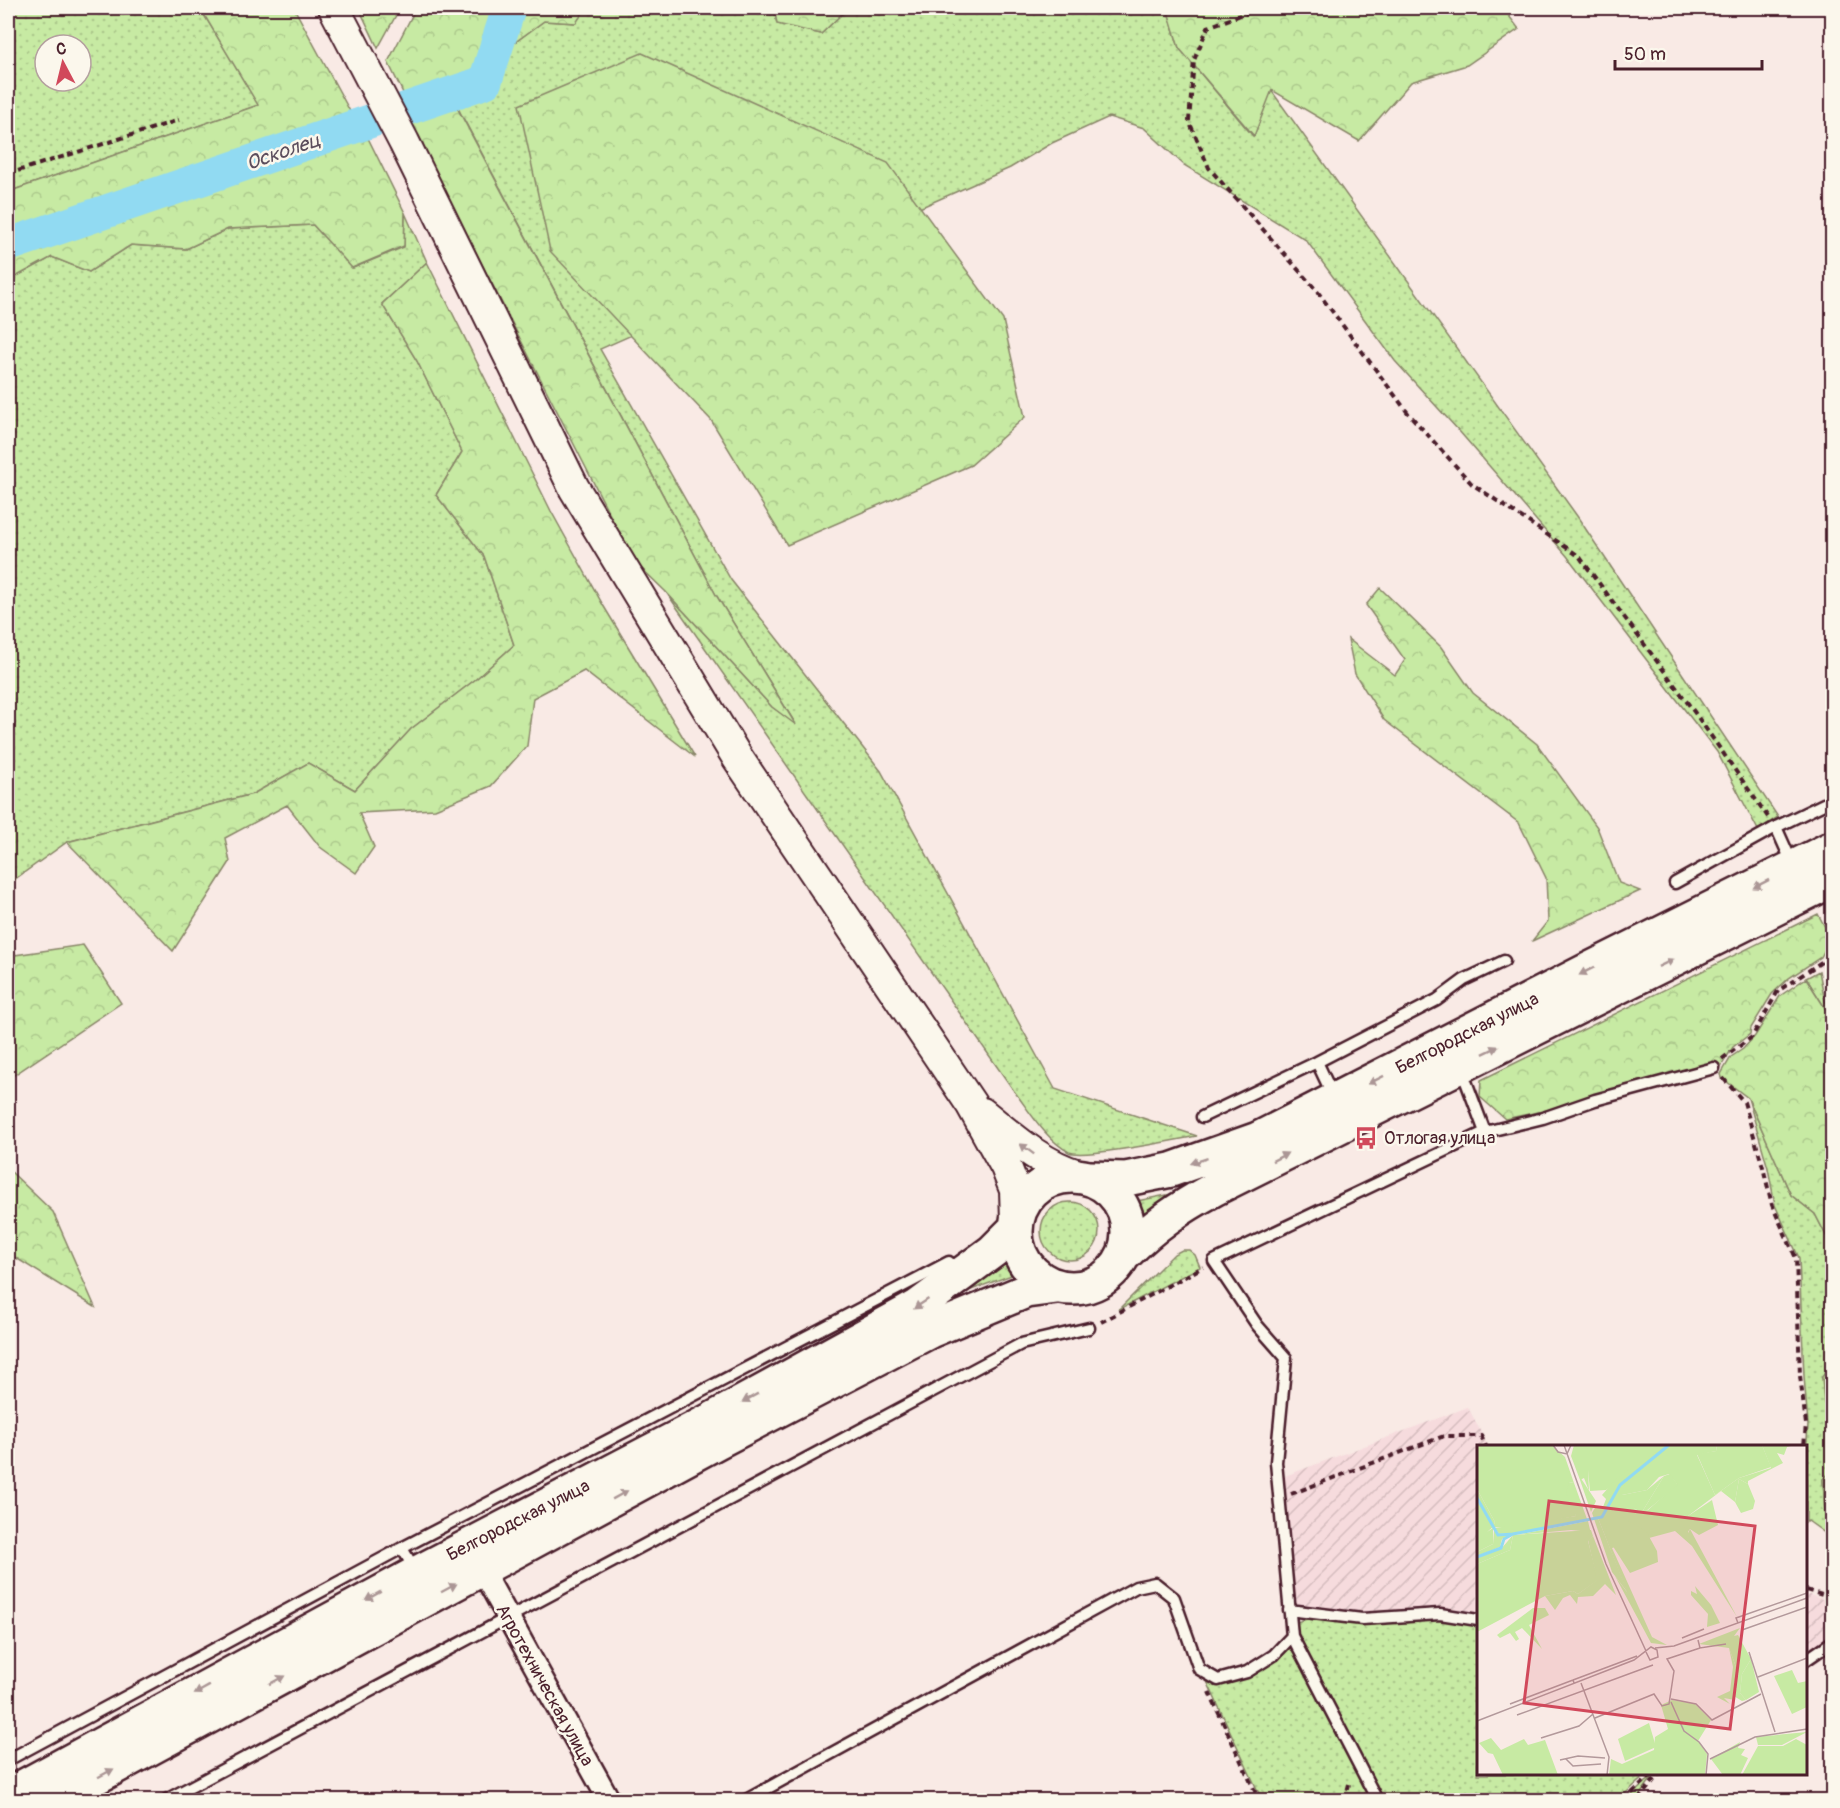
<svg xmlns="http://www.w3.org/2000/svg" width="1840" height="1808" font-family="Pangolin,sans-serif">
	<style>
		.industrial { fill: url(#industrial-furrows) }
		.grass { fill: url(#grass-dots); stroke: #888467; stroke-width: 1.5; fill-rule: evenodd }
		.forest { fill: url(#forest-crowns); stroke: #888467; stroke-width: 1.5 }
		.lines { fill: none; stroke-linecap: round; stroke-linejoin: round }
		.river { stroke: #91daf2; stroke-width: 34 }
		.lane-casing { stroke: #4a1f2b; stroke-width: 15 }
		.street-casing { stroke: #4a1f2b; stroke-width: 26 }
		.secondary-casing { stroke: #4a1f2b; stroke-width: 34 }
		.primary-casing { stroke: #4a1f2b; stroke-width: 38 }
		.path { stroke: #4a1f2b; stroke-width: 4; stroke-dasharray: 6 4.5; stroke-linecap: butt }
		.lane { stroke: #fbf7ec; stroke-width: 10 }
		.street { stroke: #fbf7ec; stroke-width: 21 }
		.secondary { stroke: #fbf7ec; stroke-width: 30 }
		.primary { stroke: #fbf7ec; stroke-width: 33 }
		.oneway { fill: #ab9695 }
		.labels { text-anchor: middle; stroke-width: 5; stroke-linejoin: round; paint-order: stroke }
		.street-label { font-size: 18px; fill: #4a1f2b; stroke: #fbf7ec }
		.poi-label { font-size: 18px; fill: #4a1f2b; stroke: #fbf7ec; text-anchor: start }
		.water-label { font-size: 20px; font-style: italic; fill: #5c4e5d; stroke: #fbf7ec }
		.inset-river { fill: none; stroke: #91daf2; stroke-width: 3 }
		.inset-road { fill: none; stroke: #b3999b; stroke-width: 1.5 }
		.view { fill: #d1495b; fill-opacity: 0.15; stroke: #d1495b; stroke-width: 3 }
		.inset-edge { fill: none; stroke: #4a1f2b; stroke-width: 3 }
	</style>
	<defs>
		<pattern id="industrial-furrows" width="10" height="10" patternUnits="userSpaceOnUse" patternTransform="scale(1.5)"><rect width="10" height="10" fill="#f6dbdd"/><path d="M-1 1l2-2M0 10L10 0M9 11l2-2" fill="none" stroke="#d4bcbe"/></pattern>
		<pattern id="grass-dots" width="8" height="8" patternUnits="userSpaceOnUse" patternTransform="scale(1.5)"><rect width="8" height="8" fill="#c7eaa3"/><path d="M2 2h.1M6 6h.1" fill="none" stroke="#acc88c" stroke-width="1.8" stroke-linecap="round"/></pattern>
		<pattern id="forest-crowns" width="20" height="18" patternUnits="userSpaceOnUse" patternTransform="scale(1.5)"><rect width="20" height="18" fill="#c7eaa3"/><path d="M2 6a3 3 0 1 1 6 0M12 15a3 3 0 1 1 6 0" fill="none" stroke="#acc88c"/></pattern>
	</defs>
	<rect width="100%" height="100%" fill="#f9eae5"/>
	<filter id="ink" filterUnits="userSpaceOnUse"><feTurbulence type="fractalNoise" baseFrequency=".0167" numOctaves="2"/><feDisplacementMap in="SourceGraphic" scale="12" xChannelSelector="R" yChannelSelector="G"/><feConvolveMatrix kernelMatrix="1 2 1 2 8 2 1 2 1" color-interpolation-filters="sRGB"/></filter>
	<g filter="url(#ink)">
		<!-- industrial -->
		<path class="industrial" d="M1468 1407 1488 1446H1478V1616L1365 1614 1294 1605 1285 1476Z
			M1806 1594 1832 1602V1636L1806 1655Z"/>
		<!-- grass -->
		<path class="grass" d="M8 8H200L259 105 8 192ZM45 45H81V81H45Z
			M586 8H774L777 24 821 34 848 8H1167L1179 48 1253 136 1271 90 1577 516 1778 817 1758 830 1717 752 1567 556 1459 431 1395 361 1306 240 1184 165 1144 128 1109 117 1052 143 1010 168 600 349 731 580 881 771 1055 1089 1197 1136C1175 1140 1084 1159 1069 1152 1046 1140 1030 1112 1014 1091L666 592 772 707 795 723 716 595 451 95 483 91 510 46 544 21 575 23Z
			M405 213 427 262 382 304 417 361 462 452 436 495 484 556 514 645 476 679 411 729 355 790 308 763 253 794 67 842 8 884V281L52 257 89 272 131 245 186 249 228 229 313 225 353 268 404 247Z
			M1819 971 1825 1001 1832 1011V1019L1806 978Z
			M1748 1098 1791 1195 1815 1214 1832 1247V1363L1822 1378 1832 1420V1471L1823 1479 1825 1513 1832 1517V1538L1808 1521 1806 1522V1455L1808 1425 1804 1376 1799 1258 1775 1205 1768 1168Z
			M1191 1190 1148 1218 1137 1201Z
			M1041 1231a29 29 0 1 1 58 0a29 29 0 1 1-58 0Z
			M1182 1250H1189L1195 1255 1200 1267 1118 1310 1174 1254Z
			M1006 1258 1017 1273 963 1293Z
			M1307 1619 1361 1623 1439 1619 1478 1625V1774H1647L1618 1800H1384L1298 1635 1296 1622Z
			M1291 1643 1373 1800H1262L1205 1677 1217 1682Z
			M1655 1774 1636 1800H1626Z"/>
		<!-- forest -->
		<path class="forest" d="M200 8H294L352 115 8 229V192L258 105Z
			M359 8H400L378 48Z
			M416 8H562V10L566 8H586L576 23 544 21 510 46 483 91 451 96 716 595 796 725 772 707 666 592 633 560 408 119 441 86 405 97 388 62Z
			M774 8H848L821 34 777 24Z
			M1167 8H1503L1519 29 1467 65 1411 82 1359 141 1272 90 1254 136 1179 48Z
			M642 53 888 163 1003 320 1025 417 971 465 787 545 711 420 550 251 519 105Z
			M367 136 405 213 404 246 352 268 313 225 228 229 186 249 131 245 89 272 52 257 8 281V253Z
			M427 262 551 511 603 605 695 757 584 671 533 698 527 746 491 786 435 809 359 813 374 847 356 873 320 847 287 805 225 838 230 862 173 951 67 842 253 794 308 763 355 790 411 729 476 679 514 645 484 556 436 495 462 452 417 361 382 304Z
			M1380 588 1441 647 1473 693 1537 744 1597 827 1619 883 1640 891 1532 941 1548 921 1546 878 1519 823 1384 720 1355 674 1348 639 1395 675 1405 660 1366 605Z
			M1818 914 1831 938 1821 957 1789 978 1772 994 1751 1028 1750 1034 1733 1047 1717 1073 1673 1078 1566 1106 1505 1119 1480 1097 1481 1080Z
			M83 945 121 1003 8 1079V956Z
			M1806 978 1832 1019V1247L1815 1214 1791 1195 1748 1098 1722 1078 1721 1074 1731 1057 1743 1049 1755 1036 1780 996Z
			M8 1169 53 1212 95 1307 8 1253Z
			M1832 1363V1420L1824 1403 1822 1377Z
			M1832 1471V1517L1825 1513 1823 1479Z"/>
		<g class="lines">
			<!-- river -->
			<path class="river" d="M8 245 485 82 509 8"/>
			<!-- lane casing -->
			<g class="lane-casing">
				<path id="lane" d="M1793 865 1776 827 1832 800
					M1675 883 1776 827
					M1317 1062 1437 1000 1464 980 1504 961
					M1461 1068 1485 1132 1543 1118 1595 1100 1714 1068
					M1202 1117 1317 1062 1334 1098
					M402 1548 949 1262
					M1289 1610 1362 1619 1440 1614 1478 1620
					M1292 1636 1377 1800
					M1806 1660 1832 1642
					M8 1760 402 1548 415 1570
					M166 1800 1021 1344 1089 1328
					M746 1800 1136 1587 1155 1583 1174 1598 1199 1669 1218 1680 1247 1672 1274 1655 1292 1636 1276 1462 1286 1358 1257 1325 1214 1261 1485 1132"/>
			</g>
			<!-- street casing -->
			<g class="street-casing">
				<path id="street" d="M482 1570 609 1800"/>
			</g>
			<!-- secondary casing -->
			<g class="secondary-casing">
				<path id="secondary" d="M334 8 404 142 574 488 737 757 971 1104 1006 1167 1015 1190 1016 1220
					M982 1113C1012 1137 1041 1164 1078 1175"/>
			</g>
			<!-- primary casing -->
			<g class="primary-casing">
				<path id="primary" d="M1016 1232a56 56 0 1 1 112 0a56 56 0 1 1-112 0Z
					M1090 1178 1126 1179 1171 1170 1258 1139 1588 970 1832 848
					M1125 1254C1153 1226 1179 1208 1214 1189L1832 880
					M8 1795 417 1573 707 1422 917 1307 993 1251 1016 1228
					M54 1800 717 1442 930 1331 1026 1291 1057 1287"/>
			</g>
			<!-- path -->
			<path class="path" d="M1260 8 1208 27 1194 60 1189 121 1209 168 1317 291 1408 413 1472 484 1579 556 1690 706 1768 817
				M8 174 179 120
				M1832 962 1830 971 1832 977
				M1722 1059 1752 1037 1778 991 1832 955
				M1723 1078 1744 1102 1763 1167 1772 1205 1796 1258 1800 1376 1806 1424 1804 1446
				M1101 1322 1203 1267
				M1291 1494 1444 1436H1481L1486 1446
				M1806 1590 1832 1598
				M1209 1692 1259 1800
				M1345 1800 1350 1780
				M1624 1800 1653 1774
				M1638 1800 1659 1774"/>
			<!-- lane -->
			<use href="#lane" class="lane"/>
			<!-- street -->
			<use href="#street" class="street"/>
			<!-- secondary -->
			<use href="#secondary" class="secondary"/>
			<!-- primary -->
			<use href="#primary" class="primary"/>
		</g>
		<!-- one-way arrows -->
		<defs><path id="oneway-solid" d="M-6-.8H1V-3.2L6.5 0L1 3.2V.8H-6Z" transform="scale(1.5)"/></defs>
		<g class="oneway">
			<use href="#oneway-solid" transform="translate(1761 884) rotate(153)"/>
			<use href="#oneway-solid" transform="translate(1666 963) rotate(-26)"/>
			<use href="#oneway-solid" transform="translate(1587 971) rotate(153)"/>
			<use href="#oneway-solid" transform="translate(1491 1050) rotate(-26)"/>
			<use href="#oneway-solid" transform="translate(1376 1080) rotate(153)"/>
			<use href="#oneway-solid" transform="translate(1027 1149) rotate(-143)"/>
			<use href="#oneway-solid" transform="translate(1280 1157) rotate(-27)"/>
			<use href="#oneway-solid" transform="translate(1199 1161) rotate(162)"/>
			<use href="#oneway-solid" transform="translate(921 1304) rotate(146)"/>
			<use href="#oneway-solid" transform="translate(750 1398) rotate(151)"/>
			<use href="#oneway-solid" transform="translate(620 1495) rotate(-29)"/>
			<use href="#oneway-solid" transform="translate(449 1588) rotate(-28)"/>
			<use href="#oneway-solid" transform="translate(373 1596) rotate(151)"/>
			<use href="#oneway-solid" transform="translate(277 1680) rotate(-28)"/>
			<use href="#oneway-solid" transform="translate(202 1690) rotate(151)"/>
			<use href="#oneway-solid" transform="translate(106 1773) rotate(-28)"/>
		</g>
	</g>
	<!-- icons -->
	<defs>
		<g id="bus-bare" transform="scale(1.8)"><path d="M-5-6H5V4H4V6H2V4H-2V6H-4V4H-5ZM-3.5-4V0h7V-4ZM-3.5 1.2v1.5H-2V1.2ZM2 1.2v1.5H3.5V1.2Z" fill="#d1495b" stroke="#fbf7ec" stroke-width="2.5" paint-order="stroke"/></g>
	</defs>
	<g fill-rule="evenodd">
		<use href="#bus-bare" x="1366" y="1138"/>
	</g>
	<g class="labels">
		<!-- street labels -->
		<g class="street-label">
			<text transform="translate(1467 1033) rotate(-27)" y="6">Белгородская улица</text>
			<text transform="translate(518 1520) rotate(-27)" y="6">Белгородская улица</text>
			<text transform="translate(545 1685) rotate(61)" y="6">Агротехническая улица</text>
		</g>
		<!-- poi labels -->
		<g class="poi-label">
			<text x="1384" y="1144">Отлогая улица</text>
		</g>
		<!-- water labels -->
		<g class="water-label">
			<text transform="translate(283 151) rotate(-19)" y="7">Осколец</text>
		</g>
	</g>
	<!-- overview -->
	<g transform="translate(1477 1445)">
		<rect width="330" height="330" fill="#f9eae5"/>
		<path d="M0 0H75L88 12 97 38 92 37 99 71 36 83 16 82 10 87 16 83V99L0 107V63L11 78 16 81 18 77 0 44ZM97 0H190L181 8 192 0H240L239 6 220 10 238 50 262 33 294 23 285 0H318L310 2 307 10 300 8 306 18 271 36V39L262 34 258 57 244 46 211 71V88L213 84 260 172 215 101 198 86 135 103 175 192 190 200 174 198 138 131 150 147 121 73 146 61H157L159 69 171 65 200 39 192 29 182 32 170 45 145 50V35L165 23 180 8 129 45 113 46 111 25 112 46 107 33 103 35 94 11ZM114 85 116 91 111 96 121 135 101 149 96 146 68 151 0 187V119L33 105 36 90ZM252 203 262 230 257 238 261 242 256 247 258 255 247 253 253 259 240 252 253 246 256 222ZM274 214 282 247 269 255 263 248 265 229ZM315 225 321 238 330 236V262L315 269 297 231ZM195 255 218 259 234 275 221 296 230 309 228 330H132L134 314 145 319 177 305 178 292 191 284 184 260ZM330 287 305 300H281L279 292ZM14 293 24 305 47 294 51 300 68 295 81 330H26L16 309 11 308 2 298ZM319 294 330 300V330H265L281 301H306ZM263 297 261 303 268 304 264 310 271 313 263 330H246L234 314Z" fill="#c7eaa3"/>
		<path d="M190 0H193L145 42 136 67 121 73 151 148 135 127 115 68 119 61 126 62 129 54 125 50 140 33ZM193 29 201 40 163 71 159 69 158 64 165 67 187 31ZM103 32 119 56 114 67 103 35ZM262 34 271 39 278 56 276 64 264 68 258 57ZM92 37 97 38 110 74 36 88 22 89 18 83 99 71 89 48ZM0 44 18 77 16 81H11L1 65ZM235 55 241 80 222 90 213 84 210 88 202 72 211 71ZM143 71 169 86 180 106 181 117 153 128 130 92 129 75ZM111 76 114 89 108 91 104 86 94 85 39 90ZM17 85 21 91 32 90 25 94 23 102 0 111V107L16 99ZM36 90 33 105 0 119V113L24 104ZM116 91 139 150 128 139 116 151 101 152 100 159 93 150 86 153 78 165 68 151 96 146 101 149 120 135 111 95ZM218 141 234 160 243 178 230 182 231 169 214 150V146L220 149ZM56 163H68L72 170 52 180 65 204 45 183 38 187 42 194 39 196 33 188 23 193 20 190ZM263 183 257 191 261 190 274 214 265 229 263 248 269 255 265 256 255 250 260 243 257 235 262 230 252 203 222 199Z" fill="#c7eaa3"/>
		<path d="M240 0H285L294 22 262 33 238 50 220 9 239 6ZM187 31 165 67 151 61 135 65 145 35V50L170 45Z" fill="#c7eaa3"/>
		<path d="M172 278 179 302 148 316 141 294Z" fill="#c7eaa3"/>
		<path class="inset-river" d="M0 53 21 90 36 89M0 112 24 103 27 94 36 89 125 72 143 40 192 0"/>
		<path class="inset-road" d="M76 0 81 7 90 9 94 0M87 0 129 119 169 206M261 178 259 173 330 148M265 185 330 162M205 193 227 184M221 195 223 203 249 199M178 203 197 201 330 153M272 207 298 287M281 232 330 213M96 235 160 211M104 238 132 312 130 330M194 254 219 259 235 275 284 249M194 257 207 286 222 297 231 309 229 330M33 259 96 235 97 238M40 270 176 220M118 273 177 249 185 261 192 259 197 226 190 214 223 203M0 276 157 215 174 202 180 205 181 212 173 215 169 207M64 293 102 281 116 269M89 314 96 321 124 319M233 314 278 292 330 284M83 315 101 311 128 313"/>
		<path class="view" d="M72 56 278 81 253 284 47 258Z"/>
		<rect width="330" height="330" class="inset-edge"/>
	</g>
	<!-- margin -->
	<rect width="1840" height="1808" fill="none" stroke="#fbf7ec" stroke-width="30"/>
	<rect x="15" y="15" width="1810" height="1778" fill="none" stroke="#4a1f2b" stroke-width="2" filter="url(#ink)"/>
	<!-- north arrow -->
	<g transform="translate(63 63) rotate(353)"><circle r="28" fill="#fbf7ec" stroke="#b4a19f" stroke-width="1.5"/>
	<path d="M0-4.5L10 22L0 15L-10 22Z" fill="#d1495b"/>
	<text y="-9" font-size="16" font-weight="bold" text-anchor="middle" fill="#4a1f2b">С</text>
	</g>
	<!-- scale -->
	<path d="M1615 60v9h147v-9" fill="none" stroke="#4a1f2b" stroke-width="3"/>
	<text x="1624" y="60" font-size="18" fill="#4a1f2b" stroke="#fbf7ec" stroke-width="4.5" paint-order="stroke">50 m</text>
</svg>
